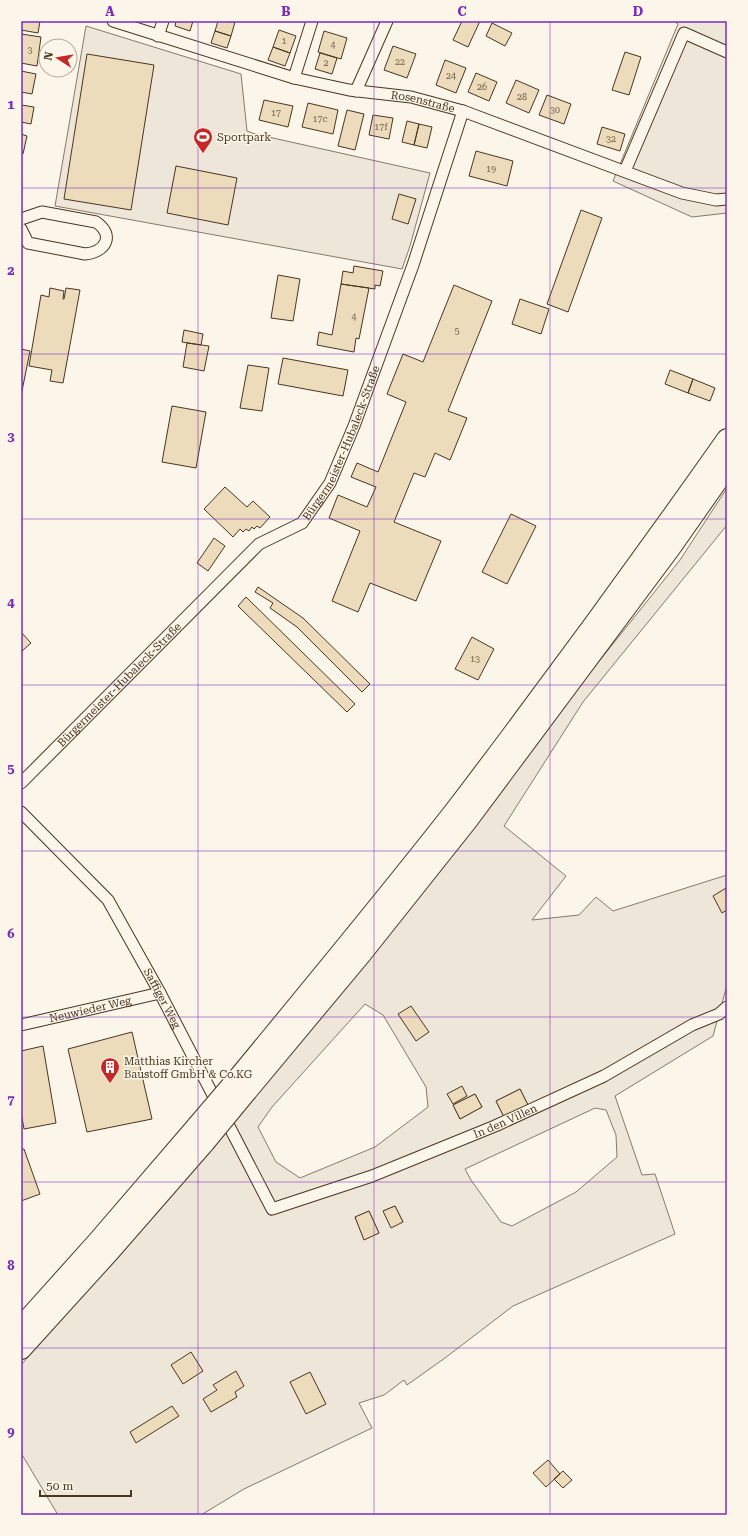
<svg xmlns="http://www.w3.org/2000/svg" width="748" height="1536" font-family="'Roboto Serif',serif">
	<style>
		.green { fill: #ede6d9; stroke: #887966; fill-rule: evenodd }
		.building { fill: #ecdcbc; stroke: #4a3520 }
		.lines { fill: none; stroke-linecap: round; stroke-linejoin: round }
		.street-casing { stroke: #4a3520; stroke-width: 13 }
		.highway-casing { stroke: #4a3520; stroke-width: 22 }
		.street { stroke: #fbf6e9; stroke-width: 11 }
		.highway { stroke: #fbf6e9; stroke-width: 20 }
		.highway-bridge-casing { stroke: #4a3520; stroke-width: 22; stroke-linecap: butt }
		.highway-bridge { stroke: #fbf6e9; stroke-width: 20 }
		.grid { fill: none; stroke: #7b2cbf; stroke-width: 1; stroke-opacity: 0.55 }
		.labels { text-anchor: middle; stroke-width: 3; stroke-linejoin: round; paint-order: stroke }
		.number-label { font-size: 9px; fill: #725f47 }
		.street-label { font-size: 11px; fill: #4a3520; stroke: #fbf6e9 }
		.poi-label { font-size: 11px; fill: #4a3520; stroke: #fbf6e9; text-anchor: start }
		.neatline { fill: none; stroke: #7b2cbf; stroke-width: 1.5 }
		.grid-label { font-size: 13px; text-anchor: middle; font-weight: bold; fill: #7b2cbf }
	</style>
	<rect width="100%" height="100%" fill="#fbf6e9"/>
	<!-- green -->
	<path class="green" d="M674 21H727V213L692 217 613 181 678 24Z
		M86 26 241 74 247 131 255 134 430 173 410 246 402 269 55 206Z
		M727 488V525L583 702 504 826 566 876 532 920 579 915 596 897 613 911 727 875V985L713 1036 615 1096 642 1175 655 1174 675 1234 513 1306 445 1358 407 1385 404 1380 384 1395 359 1403 372 1428 244 1489 201 1515H58L21 1453V1365L238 1113 680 560ZM365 1004 383 1015 426 1087 428 1107 375 1147 300 1178 276 1162 258 1127 272 1107ZM520 1089 528 1105 504 1117 496 1101ZM475 1094 482 1107 460 1119 453 1105ZM595 1108 606 1110 616 1135 617 1157 576 1192 512 1226 501 1222 471 1180 465 1169ZM395 1206 403 1222 383 1211ZM369 1211 379 1233 364 1239 355 1217Z"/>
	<!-- building -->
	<path class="building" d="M21 21H40L38 33 21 30Z
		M176 21H193L190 31 175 26Z
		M218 21 235 22 231 36 215 31Z
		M462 21H480L468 47 453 40Z
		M492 23 512 33 505 46 486 36Z
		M279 30 296 36 290 53 273 47Z
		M215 31 231 36 227 48 211 43Z
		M324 31 347 38 341 59 318 52Z
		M21 34 41 37 37 66 21 63Z
		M393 46 416 54 407 78 384 70Z
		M273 47 290 53 285 66 268 60Z
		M625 52 641 57 629 95 612 90Z
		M320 53 337 58 332 74 315 69Z
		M87 54 154 65 131 210 64 199Z
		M445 60 466 68 456 93 436 85Z
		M21 71 36 74 32 94 21 92Z
		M476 73 497 82 489 101 468 92Z
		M516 80 539 90 529 113 506 103Z
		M547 95 571 104 564 124 539 115Z
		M264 100 293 106 288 127 259 120Z
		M308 103 338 110 333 134 302 127Z
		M21 105 34 107 31 124 21 122Z
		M347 110 364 114 355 150 338 146Z
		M373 115 393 118 389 139 369 135Z
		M407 121 419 124 414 145 402 142Z
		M419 124 432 127 427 148 414 145Z
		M602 127 625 134 620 151 597 144Z
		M21 134 27 136 23 154 21 153Z
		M476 151 513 161 507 186 469 176Z
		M176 166 237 178 228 225 167 213Z
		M399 194 416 199 408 224 392 219Z
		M581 210 602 218 568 312 547 304Z
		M354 266 383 271 380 286 375 285V289L341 284 343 271 353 273Z
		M278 275 300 279 293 321 271 318Z
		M341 284 369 288 359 339 356 338 354 352 317 345 319 332 332 335Z
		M454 285 492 301 448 411 467 418 450 460 435 453 425 477 414 473 394 522 441 541 416 601 370 583 358 612 332 601 360 531 329 518 338 495 367 507 376 487 351 477 357 463 378 472 406 402 387 394 403 354 423 362Z
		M50 288 64 291 63 299H64L66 288 80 290 63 383 50 381 52 370 29 366 41 295 49 297Z
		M520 299 549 309 541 334 512 324Z
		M184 330 203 334 201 345 182 342Z
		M187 343 209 346 204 371 183 367Z
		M21 349 30 351 21 396Z
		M283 358 348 370 343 396 278 384Z
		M248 365 269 368 262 411 240 408Z
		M670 370 693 379 688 393 665 384Z
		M693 379 715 388 710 401 688 393Z
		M172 406 206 412 196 468 162 462Z
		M225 487 247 507 253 501 270 517 260 528 257 526 254 529 252 527 249 531 246 529 243 532 240 529 233 537 204 509Z
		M511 514 536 526 507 584 482 572Z
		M214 538 225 546 208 571 197 563Z
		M258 587 303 618 370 684 362 692 297 627 270 608 273 603 255 592Z
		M246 597 355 704 347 712 238 606Z
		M21 632 31 643 21 652Z
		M472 637 494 649 478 680 455 669Z
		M726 888 727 910 722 913 713 896Z
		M411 1006 429 1032 416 1041 398 1014Z
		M132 1032 152 1119 87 1132 68 1049Z
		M43 1046 56 1123 24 1129 21 1112V1051Z
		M462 1086 467 1096 453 1104 447 1094Z
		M520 1089 528 1105 504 1117 496 1101Z
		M475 1094 482 1107 460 1119 453 1105Z
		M24 1149 40 1194 21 1201V1150Z
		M395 1206 403 1222 391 1228 383 1211Z
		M369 1211 379 1233 364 1240 355 1217Z
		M191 1352 203 1371 183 1384 171 1365Z
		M236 1371 244 1386 235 1392 237 1397 211 1412 203 1399 217 1390 213 1385Z
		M310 1372 326 1404 306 1414 290 1382Z
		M172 1406 179 1416 136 1443 130 1432Z
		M548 1460 560 1474 546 1487 533 1473Z
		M563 1471 572 1480 563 1488 554 1479Z"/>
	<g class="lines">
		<!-- street casing -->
		<g class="street-casing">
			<g id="street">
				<path id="s1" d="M113 21 294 78 349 90 411 97 463 111 682 193 716 200 727 199"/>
				<path d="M158 36 163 21"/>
				<path d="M294 78 312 21"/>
				<path d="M356 91 387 21"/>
				<path d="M625 171 684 33 727 52"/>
				<path d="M21 219 42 212 96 222C115 235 106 252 85 254L28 243 21 229"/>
				<path id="s2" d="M21 783 259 544 302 523 330 483 354 426 413 265 463 111"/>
				<path id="s3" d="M21 812 108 900 160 993 272 1209 372 1176 495 1126 604 1076 692 1025 719 1014 727 1007"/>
				<path id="s4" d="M21 1025 160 993"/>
			</g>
		</g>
		<!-- highway casing -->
		<g class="highway-casing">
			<path id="highway" d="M238 1078C312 988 386 899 457 808 549 687 639 564 727 439
				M247 1091 362 953 467 821 671 547 727 467
				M21 1327 99 1240 197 1126
				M21 1349 109 1252 205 1142"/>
		</g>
		<!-- street -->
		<use href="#street" class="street"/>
		<!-- highway -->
		<use href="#highway" class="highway"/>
		<!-- highway-bridge casing -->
		<g class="highway-bridge-casing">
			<path id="highway-bridge" d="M197 1126 238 1078
				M205 1142 247 1091"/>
		</g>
		<!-- highway-bridge -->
		<use href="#highway-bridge" class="highway-bridge"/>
	</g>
	<!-- grid -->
	<path class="grid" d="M198 21V1515M374 21V1515M550 21V1515M21 188H727M21 354H727M21 519H727M21 685H727M21 851H727M21 1017H727M21 1182H727M21 1348H727"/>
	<!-- icons -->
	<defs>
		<g id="stadium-pin" transform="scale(1)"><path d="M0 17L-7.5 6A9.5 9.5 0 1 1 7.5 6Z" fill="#c62828" stroke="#fbf6e9"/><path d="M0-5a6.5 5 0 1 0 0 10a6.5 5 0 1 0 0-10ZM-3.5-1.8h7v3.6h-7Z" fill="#fff"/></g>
		<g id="building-pin" transform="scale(1)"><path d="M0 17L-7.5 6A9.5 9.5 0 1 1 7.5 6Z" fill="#c62828" stroke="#fbf6e9"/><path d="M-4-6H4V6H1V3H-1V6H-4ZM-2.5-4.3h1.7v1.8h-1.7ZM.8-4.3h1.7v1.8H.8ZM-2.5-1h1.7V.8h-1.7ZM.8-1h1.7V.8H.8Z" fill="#fff"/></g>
	</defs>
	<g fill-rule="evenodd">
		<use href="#stadium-pin" x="203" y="137"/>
		<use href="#building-pin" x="110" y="1067"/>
	</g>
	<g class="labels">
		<!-- number labels -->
		<g class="number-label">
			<text x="284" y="44">1</text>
			<text x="333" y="48">4</text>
			<text x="30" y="53">3</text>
			<text x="400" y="65">22</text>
			<text x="326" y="66">2</text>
			<text x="451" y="79">24</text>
			<text x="482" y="90">26</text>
			<text x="522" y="100">28</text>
			<text x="555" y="113">30</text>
			<text x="276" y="116">17</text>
			<text x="320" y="122">17c</text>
			<text x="381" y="130">17f</text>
			<text x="611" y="142">32</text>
			<text x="491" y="172">19</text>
			<text x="354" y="320">4</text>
			<text x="457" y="334">5</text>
			<text x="475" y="662">13</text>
		</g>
		<!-- street labels -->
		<g class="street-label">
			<text dy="4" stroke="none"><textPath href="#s1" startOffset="321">Rosenstraße</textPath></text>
			<text dy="4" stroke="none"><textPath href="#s2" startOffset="475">Bürgermeister-Hubaleck-Straße</textPath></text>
			<text dy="4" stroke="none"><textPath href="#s2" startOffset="139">Bürgermeister-Hubaleck-Straße</textPath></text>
			<text dy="4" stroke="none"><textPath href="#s3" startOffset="236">Saffiger Weg</textPath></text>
			<text dy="4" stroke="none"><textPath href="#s4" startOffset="71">Neuwieder Weg</textPath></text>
			<text dy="4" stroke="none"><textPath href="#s3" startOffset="723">In den Villen</textPath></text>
		</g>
		<!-- poi labels -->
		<g class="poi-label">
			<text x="217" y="141">Sportpark</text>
			<text x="124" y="1065">Matthias Kircher<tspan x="124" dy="13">Baustoff GmbH &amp; Co.KG</tspan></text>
		</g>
	</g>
	<!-- border -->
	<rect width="748" height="1536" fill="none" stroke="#fbf6e9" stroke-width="44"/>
	<!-- north arrow -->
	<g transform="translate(58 58) rotate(282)"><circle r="19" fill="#fbf6e9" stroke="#b4a999"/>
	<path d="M0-3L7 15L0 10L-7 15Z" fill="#c62828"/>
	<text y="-6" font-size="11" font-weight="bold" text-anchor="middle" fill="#4a3520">N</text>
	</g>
	<!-- scale -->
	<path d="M40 1490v6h91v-6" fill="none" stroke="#4a3520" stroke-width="2"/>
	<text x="46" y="1490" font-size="12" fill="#4a3520" stroke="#fbf6e9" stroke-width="3" paint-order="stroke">50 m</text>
	<rect x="22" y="22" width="704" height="1492" class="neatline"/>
	<g class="grid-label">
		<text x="110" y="16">A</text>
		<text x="286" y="16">B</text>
		<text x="462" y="16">C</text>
		<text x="638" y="16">D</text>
		<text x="11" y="109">1</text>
		<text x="11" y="275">2</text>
		<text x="11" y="441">3</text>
		<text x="11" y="607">4</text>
		<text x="11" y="773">5</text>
		<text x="11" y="938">6</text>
		<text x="11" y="1104">7</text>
		<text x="11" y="1270">8</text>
		<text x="11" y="1436">9</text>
	</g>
</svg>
